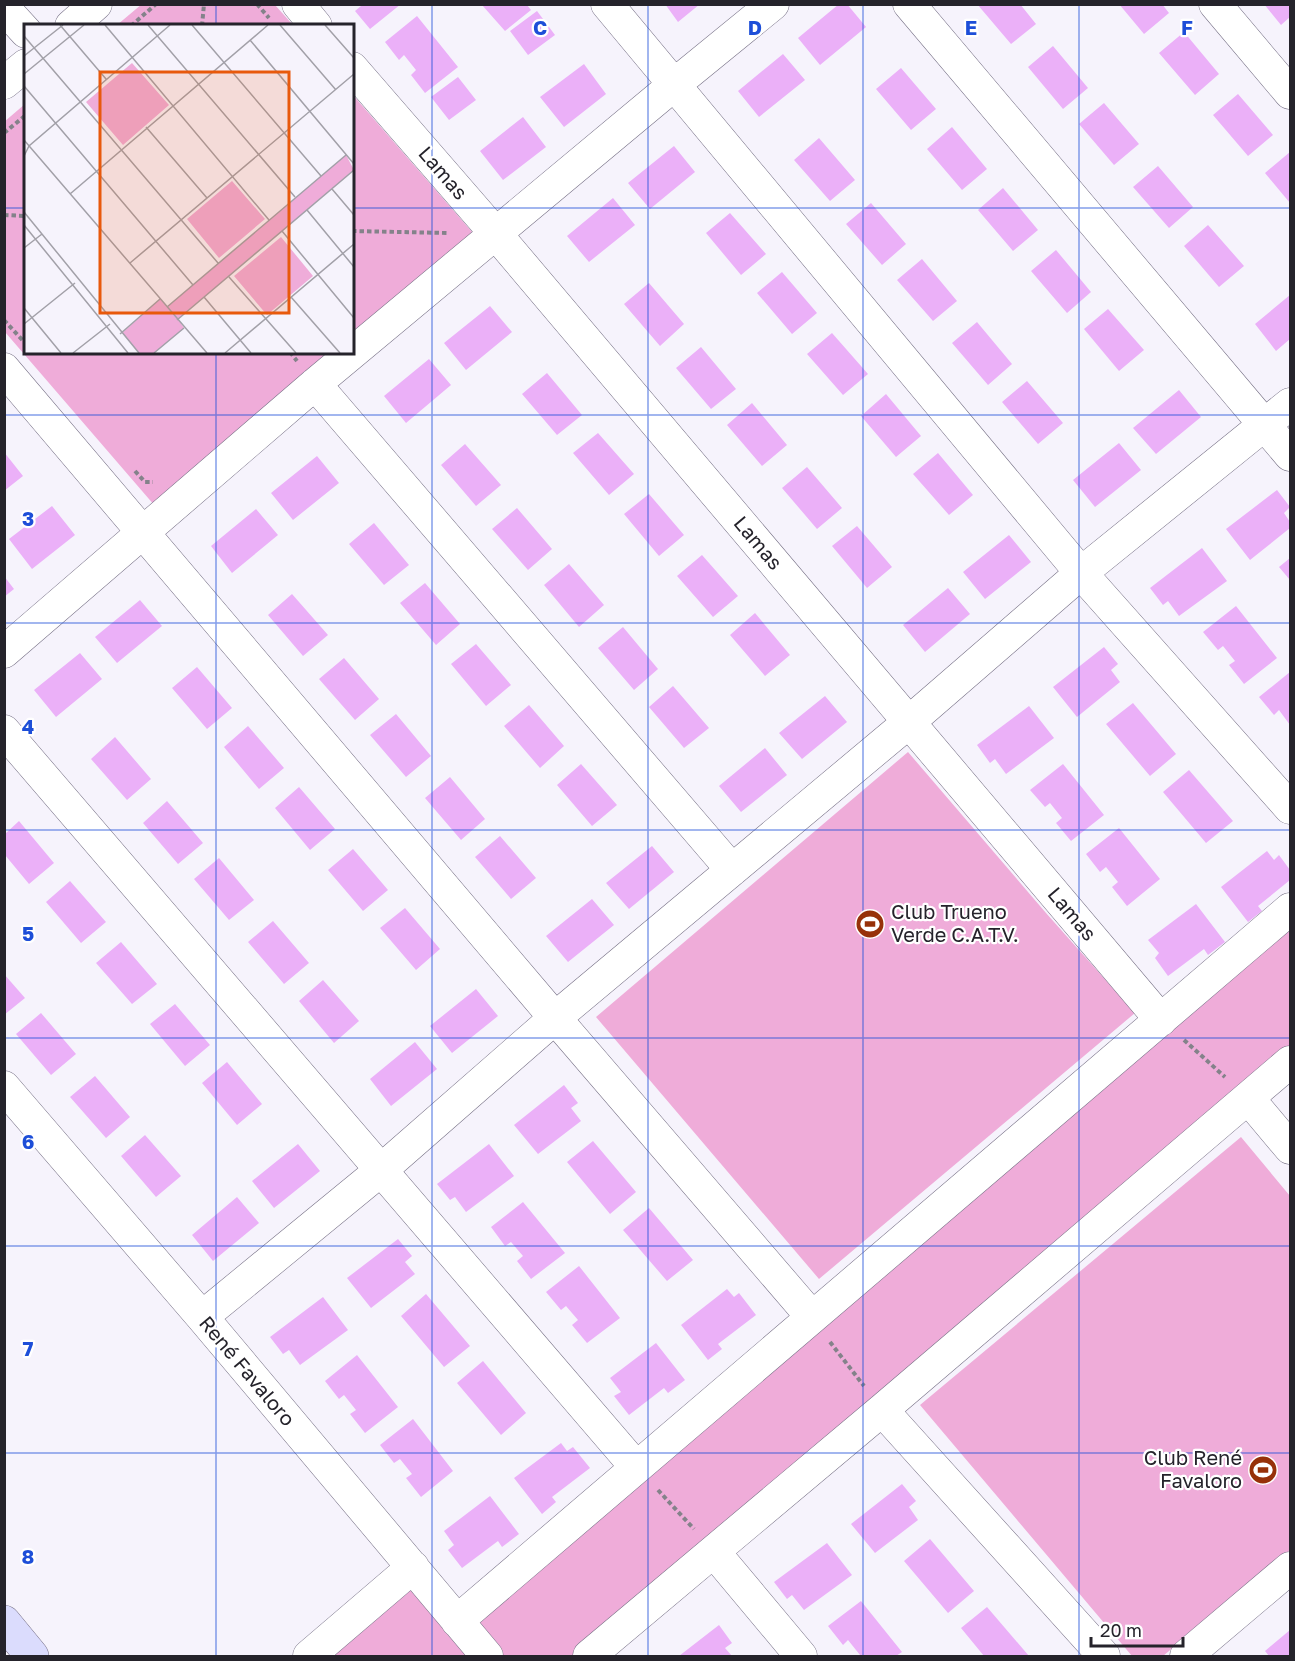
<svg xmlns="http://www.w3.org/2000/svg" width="1295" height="1661" font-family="'Golos Text',sans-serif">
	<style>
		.green { fill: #efacd9 }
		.building { fill: #ebb0f8 }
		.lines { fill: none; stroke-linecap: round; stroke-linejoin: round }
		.minor-casing { stroke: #767085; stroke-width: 33 }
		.secondary-casing { stroke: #767085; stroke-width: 34 }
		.path { stroke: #84828a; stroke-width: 4; stroke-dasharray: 4.5 3; stroke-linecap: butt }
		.minor { stroke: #fff; stroke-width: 32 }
		.secondary { stroke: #dbdcfd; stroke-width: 33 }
		.grid { fill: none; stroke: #1d4ed8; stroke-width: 1.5; stroke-opacity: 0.55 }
		.labels { text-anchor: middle; stroke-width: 4.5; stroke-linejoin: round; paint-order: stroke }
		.street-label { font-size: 20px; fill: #25232b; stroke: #fff }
		.poi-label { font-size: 20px; fill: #25232b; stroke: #fff; text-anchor: start }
		.inset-road { fill: none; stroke: #a2a0a8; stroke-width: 1.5 }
		.view { fill: #e8590c; fill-opacity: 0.15; stroke: #e8590c; stroke-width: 3 }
		.inset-edge { fill: none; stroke: #25232b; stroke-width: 3 }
		.grid-label { font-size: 20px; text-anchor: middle; font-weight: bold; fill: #1d4ed8; stroke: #fff; stroke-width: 4.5; stroke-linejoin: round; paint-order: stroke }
	</style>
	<rect width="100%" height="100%" fill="#f6f3fc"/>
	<!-- green -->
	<path class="green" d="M142 4 275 5 293 25H117Z
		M352 94 473 233 352 336Z
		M25 104 26 352 334 353 155 506 5 332 4 122Z
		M908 752 1046 913 1135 1013 819 1279 596 1017Z
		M1290 909V1062L589 1656H309L413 1567 457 1621Z
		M1241 1137 1290 1196V1550L1163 1656H1132L920 1405Z"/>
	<!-- building -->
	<path class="building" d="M360 4H401L370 29 355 11 361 6Z
		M665 4H700L678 22Z
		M839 4H847L866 27 820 65 798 38Z
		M977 4H1020L1036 24 1011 44Z
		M1119 4H1162L1169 13 1144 34Z
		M1264 4H1290V17L1281 25Z
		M482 5H527L531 10 505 31Z
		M537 11 555 35 528 55 510 31Z
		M417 16 458 67 425 93 411 75 416 70 404 55 399 60 385 42Z
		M1184 32 1219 74 1195 95 1159 53Z
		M1053 46 1088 88 1063 109 1028 67Z
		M783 54 805 80 759 117 738 91Z
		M584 64 606 94 564 127 540 97Z
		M901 68 936 109 911 130 876 89Z
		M458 77 476 100 449 120 431 97Z
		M1238 94 1273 135 1248 156 1213 115Z
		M1104 103 1139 144 1114 165 1079 124Z
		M523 117 546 147 503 180 480 151Z
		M952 127 987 169 962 190 927 149Z
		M819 138 855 180 830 201 794 160Z
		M674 146 695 172 650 209 628 183Z
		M1290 152V203L1265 173Z
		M1158 166 1193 207 1169 228 1133 187Z
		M1003 188 1038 230 1013 251 978 210Z
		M613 198 635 225 589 262 567 236Z
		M871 203 906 244 882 265 846 224Z
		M730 213 766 254 741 275 706 233Z
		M1208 225 1244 266 1219 287 1184 246Z
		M1056 250 1091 292 1067 313 1031 271Z
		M922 259 957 301 933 321 897 280Z
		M782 272 817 313 792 334 757 293Z
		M649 283 684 324 660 346 624 304Z
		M1290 295V339L1276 351 1255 324Z
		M490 306 512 332 466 370 444 343Z
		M1108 309 1144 350 1119 371 1084 329Z
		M977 322 1012 364 988 385 952 343Z
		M832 333 868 374 843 395 807 354Z
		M701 347 736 389 711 409 676 368Z
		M429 359 451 385 406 423 384 396Z
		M547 373 582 415 557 435 522 394Z
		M1027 381 1063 423 1038 444 1002 402Z
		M1179 390 1201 417 1156 454 1133 428Z
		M886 394 921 436 896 457 861 416Z
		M752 403 787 445 762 466 727 425Z
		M598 433 634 474 609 495 573 453Z
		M1119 443 1141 470 1095 507 1073 480Z
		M465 444 501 485 476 506 441 465Z
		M4 452 23 476 4 491Z
		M938 453 973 495 949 515 913 474Z
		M317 456 339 483 293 520 271 493Z
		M807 467 842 508 817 529 782 488Z
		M1277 490 1290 507 1284 513 1290 522V528L1250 560 1226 529Z
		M649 494 684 535 659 556 624 514Z
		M52 506 75 535 32 569 9 539Z
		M517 508 552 549 528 570 492 529Z
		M256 509 278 535 232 573 211 546Z
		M374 523 409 565 384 585 349 544Z
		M857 526 892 567 867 588 832 546Z
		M1009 535 1031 562 985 599 963 572Z
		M1202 548 1227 581 1179 616 1168 601 1163 605 1150 588Z
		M702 555 738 596 713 617 677 576Z
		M1290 558V580L1279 567Z
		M569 564 604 605 579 627 544 585Z
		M4 576 14 589 4 597Z
		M425 583 460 624 436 645 400 603Z
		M948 588 970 614 925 652 903 625Z
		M292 594 328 635 303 656 268 615Z
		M140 600 162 626 117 663 95 637Z
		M1236 606 1277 658 1244 684 1229 665 1235 661 1223 646 1218 650 1203 632Z
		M755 613 790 655 765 676 730 635Z
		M623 627 658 669 634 690 598 648Z
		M476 644 511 685 486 706 451 664Z
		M1104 647 1118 664 1111 670 1120 682 1077 717 1053 687Z
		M80 653 102 679 56 717 34 690Z
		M344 658 379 699 355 720 319 679Z
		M197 667 232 708 207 729 172 688Z
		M1290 672V725L1279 710 1274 715 1259 697Z
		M673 686 709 728 684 748 649 707Z
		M825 696 847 722 802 759 779 733Z
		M1133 703 1176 754 1150 776 1106 724Z
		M529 705 564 746 540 768 504 726Z
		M1029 706 1054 738 1006 774 995 759 990 763 977 745Z
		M396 714 431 756 406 777 370 735Z
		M248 726 284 768 259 789 224 747Z
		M115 737 151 779 127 800 91 759Z
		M765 748 787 775 741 812 719 786Z
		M581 764 617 805 592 826 557 785Z
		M1063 764 1104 815 1071 841 1056 823 1062 818 1050 803 1045 807 1030 790Z
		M1189 770 1233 821 1206 843 1163 792Z
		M450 777 485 819 461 840 425 798Z
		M299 787 335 829 310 850 275 808Z
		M167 801 203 843 178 864 143 823Z
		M19 821 54 863 29 884 5 855V834Z
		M1119 828 1160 879 1127 906 1112 887 1118 882 1106 867 1100 872 1086 854Z
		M500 836 536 878 511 899 475 857Z
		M652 846 674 872 629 909 606 883Z
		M353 849 388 890 363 911 328 870Z
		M1267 851 1274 860 1279 855 1290 870V880L1258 906 1262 911 1248 922 1221 887Z
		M219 858 254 900 229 920 194 879Z
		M70 881 106 922 81 943 46 902Z
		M592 899 614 925 568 962 546 936Z
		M1196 904 1225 942 1208 955 1204 949 1168 976 1155 958 1159 953 1148 940Z
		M405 908 440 949 416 970 380 928Z
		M273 921 309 963 284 984 248 942Z
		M121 942 157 984 132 1004 96 963Z
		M4 974 25 998 4 1015Z
		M323 980 359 1021 334 1043 299 1001Z
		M476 989 498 1016 452 1053 430 1026Z
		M175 1004 210 1045 185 1066 150 1024Z
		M41 1013 76 1054 51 1075 16 1034Z
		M415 1042 437 1069 391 1106 370 1079Z
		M227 1062 262 1104 237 1125 202 1083Z
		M95 1076 130 1117 106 1138 70 1097Z
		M564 1085 578 1103 571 1108 581 1121 538 1154 514 1125Z
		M145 1135 181 1176 156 1197 121 1156Z
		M593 1141 636 1192 610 1214 567 1162Z
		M298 1144 320 1171 274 1208 252 1181Z
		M489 1144 514 1176 466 1212 455 1197 450 1200 437 1184Z
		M237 1197 259 1223 213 1261 192 1235Z
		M523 1202 565 1253 531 1279 517 1261 523 1256 511 1242 505 1246 491 1227Z
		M649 1208 693 1260 667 1281 623 1230Z
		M398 1239 412 1256 405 1262 415 1274 371 1308 347 1278Z
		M579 1266 620 1318 587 1343 572 1325 578 1320 566 1306 561 1310 546 1292Z
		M727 1289 734 1297 739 1293 756 1315 718 1344 722 1349 708 1360 681 1325Z
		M426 1294 470 1346 444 1367 401 1316Z
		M323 1297 348 1330 300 1365 289 1350 283 1354 270 1337Z
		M656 1343 685 1380 668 1393 664 1388 629 1415 614 1396 621 1392 610 1378Z
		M357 1355 398 1407 365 1433 350 1414 356 1410 344 1395 339 1399 325 1381Z
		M483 1361 526 1413 501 1435 457 1383Z
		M413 1419 453 1471 421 1497 406 1478 412 1474 400 1459 394 1463 380 1445Z
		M561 1443 567 1451 573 1447 590 1468 552 1497 556 1502 542 1514 514 1478Z
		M902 1484 916 1501 909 1507 918 1520 875 1553 851 1524Z
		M490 1496 519 1534 502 1547 498 1541 462 1568 448 1550 454 1545 444 1531Z
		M930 1539 974 1591 948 1613 904 1561Z
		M827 1543 852 1575 804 1610 792 1595 787 1599 774 1582Z
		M861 1601 902 1652 896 1656H858L860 1655 848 1640 843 1645 828 1626Z
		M987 1607 1029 1656H984L961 1628Z
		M719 1625 732 1643 725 1648 732 1656H679Z
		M1290 1630V1656H1269L1265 1651Z"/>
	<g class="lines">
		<!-- minor casing -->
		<g class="minor-casing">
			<path id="minor" d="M298 4 316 26
				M607 4 1081 573 1290 808
				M909 4 1290 455
				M1215 4 1290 93
				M4 8 26 32
				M71 26 96 4
				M352 68 496 234 1161 1020
				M4 83 26 65
				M4 369 555 1018 812 1317
				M315 384 732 870
				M4 652 315 384 675 84 773 4
				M4 731 636 1467
				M4 1087 202 1317 487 1656
				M1248 1098 1290 1148
				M202 1317 380 1171 555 1018 909 722 1081 573 1290 404
				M882 1410 1104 1656
				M714 1552 801 1656
				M457 1621 1290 909
				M309 1656 413 1567
				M589 1656 882 1410 1290 1062
				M1186 1656 1290 1568"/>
		</g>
		<!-- secondary casing -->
		<g class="secondary-casing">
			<path id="secondary" d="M4 1622 32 1656"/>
		</g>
		<!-- path -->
		<path class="path" d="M257 4 269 18
			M131 26 156 4
			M202 26 204 4
			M4 133 26 115
			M4 215 26 216
			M352 231 448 233
			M4 320 26 344
			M290 352 297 361
			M135 471 145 482H153
			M1184 1040 1225 1077
			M830 1342 864 1386
			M658 1490 694 1529"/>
		<!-- minor -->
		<use href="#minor" class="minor"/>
		<!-- secondary -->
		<use href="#secondary" class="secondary"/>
	</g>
	<!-- grid -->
	<path class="grid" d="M216 4V26M432 4V1656M648 4V1656M863 4V1656M1079 4V1656M4 208H26M352 208H1290M216 352V1656M4 415H1290M4 623H1290M4 830H1290M4 1038H1290M4 1246H1290M4 1453H1290"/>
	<!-- icons -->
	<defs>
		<g id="stadium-disc" transform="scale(1.5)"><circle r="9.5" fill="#973109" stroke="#fff"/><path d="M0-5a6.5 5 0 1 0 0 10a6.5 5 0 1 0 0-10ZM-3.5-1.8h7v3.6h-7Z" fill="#fff"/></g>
	</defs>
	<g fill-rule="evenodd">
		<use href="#stadium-disc" x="870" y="924"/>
		<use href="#stadium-disc" x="1263" y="1470"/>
	</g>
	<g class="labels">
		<!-- street labels -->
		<g class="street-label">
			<text transform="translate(443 173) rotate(49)" y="7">Lamas</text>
			<text transform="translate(758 543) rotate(50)" y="7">Lamas</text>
			<text transform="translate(1072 914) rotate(50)" y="7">Lamas</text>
			<text transform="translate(247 1371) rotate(50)" y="7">René Favaloro</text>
		</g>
		<!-- poi labels -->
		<g class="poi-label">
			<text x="891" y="919">Club Trueno<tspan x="891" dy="23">Verde C.A.T.V.</tspan></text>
			<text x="1242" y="1465" text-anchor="end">Club René<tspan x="1242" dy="23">Favaloro</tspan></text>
		</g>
	</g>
	<!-- overview -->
	<g transform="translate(24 24)">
		<rect width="330" height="330" fill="#f6f3fc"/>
		<path d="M108 39 145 81 99 121 62 78ZM322 131 330 146 154 295 160 304 130 329H115L98 309 136 275 143 283ZM208 157 241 195 195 234 163 195ZM257 213 289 252 243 291 210 252Z" fill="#efacd9"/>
		<path class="inset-road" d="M36 1 82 55M81 1 245 196M124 1 271 173M168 1 297 152M256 1 312 66M301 1 330 34M0 12 194 239M226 16 330 140M0 32 39 1M0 50 60 1M0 62 169 261M122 103 183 174M0 116 183 329M0 132 5 122 146 1M308 165 330 191M46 170 244 1M283 186 330 243M0 188 115 329M0 201 104 329M258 207 330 294M0 224 18 210M106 239 330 50M205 253 272 329M180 273 227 329M267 273 316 329M143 283 322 131M0 284 37 329M153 296 330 146M0 300 51 259M96 310 136 275M49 329 86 300M130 329 160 304M201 329 330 220"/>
		<path class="view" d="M76 48H265V289H76Z"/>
		<rect width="330" height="330" class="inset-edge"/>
	</g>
	<g class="grid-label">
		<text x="540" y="35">C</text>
		<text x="755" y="35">D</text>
		<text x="971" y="35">E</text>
		<text x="1187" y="35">F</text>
		<text x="28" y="526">3</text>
		<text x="28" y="734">4</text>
		<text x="28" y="941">5</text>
		<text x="28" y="1149">6</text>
		<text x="28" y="1356">7</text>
		<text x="28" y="1564">8</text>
	</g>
	<!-- border -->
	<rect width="1295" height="1661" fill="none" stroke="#25232b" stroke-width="12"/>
	<!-- scale -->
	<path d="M1091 1637v9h92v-9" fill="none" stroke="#25232b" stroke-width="3"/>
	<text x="1100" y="1637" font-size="18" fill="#25232b" stroke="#ffffff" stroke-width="4.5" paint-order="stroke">20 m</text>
</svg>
